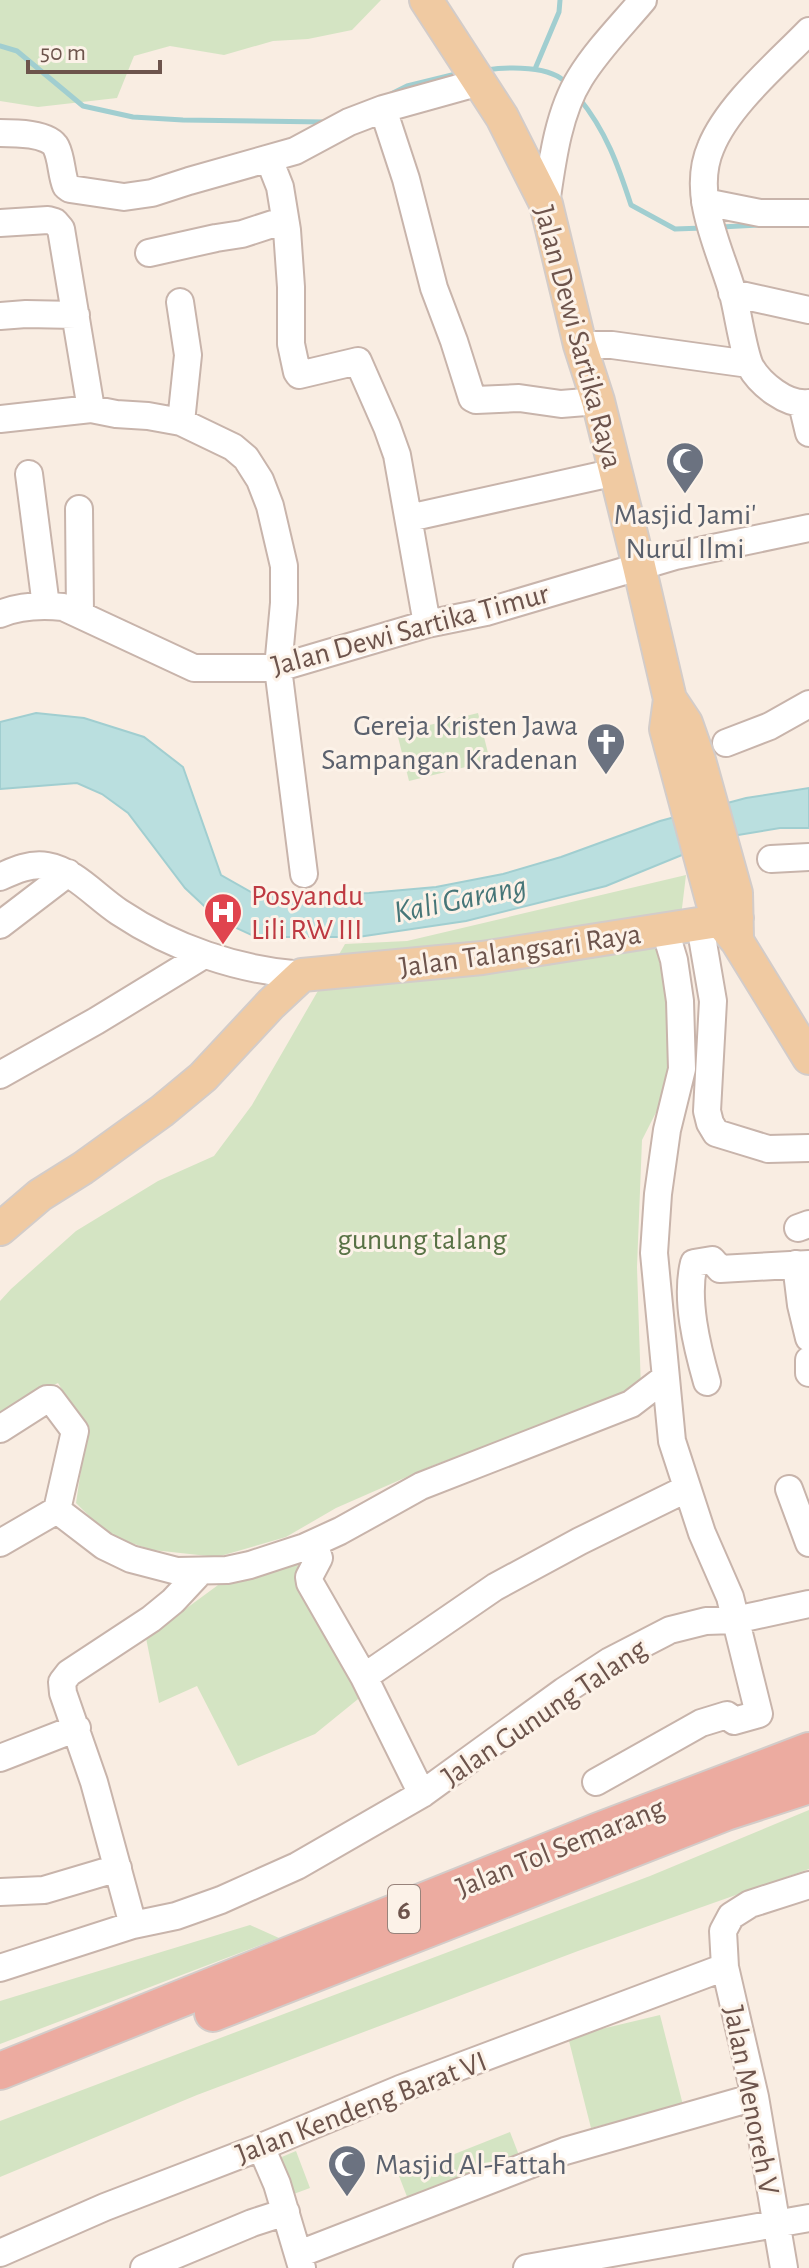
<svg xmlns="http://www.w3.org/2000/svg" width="809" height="2268" font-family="'Alegreya Sans',sans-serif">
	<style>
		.green { fill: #d4e4c3 }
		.water { fill: #badfdf; stroke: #a1ced0; stroke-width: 2 }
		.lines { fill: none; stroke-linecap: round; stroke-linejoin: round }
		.stream { stroke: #a1ced0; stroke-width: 5 }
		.minor-casing { stroke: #c8b4ab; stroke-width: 30 }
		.major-casing { stroke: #d3ccc9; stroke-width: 36 }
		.highway-casing { stroke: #d3ccc9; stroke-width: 40 }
		.minor { stroke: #fff; stroke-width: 26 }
		.major { stroke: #f0caa2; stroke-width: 32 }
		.highway { stroke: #ecaba0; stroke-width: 36 }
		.labels { text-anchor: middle; stroke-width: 6; stroke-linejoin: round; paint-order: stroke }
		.shield { fill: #fcf2e8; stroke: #98837b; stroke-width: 2 }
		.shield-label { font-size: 28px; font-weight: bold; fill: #6d544c }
		.street-label { font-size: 30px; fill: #6d544c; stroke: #fcf2e8 }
		.worship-label { font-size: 30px; fill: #5b616d; stroke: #fcf2e8 }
		.health-label { font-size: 30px; fill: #be3a42; stroke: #fcf2e8; text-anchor: start }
		.park-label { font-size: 30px; fill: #587245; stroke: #fcf2e8 }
		.water-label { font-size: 32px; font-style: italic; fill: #467678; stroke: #fcf2e8 }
	</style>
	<rect width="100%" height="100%" fill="#f9ede2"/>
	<!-- green -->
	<path class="green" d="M0 0H381L352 30 308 39 273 41 224 55 170 46 134 56 117 98 38 107 0 101Z
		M478 713 490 761 409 781 397 733Z
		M686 875 667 1032 674 1077 642 1140 637 1267 641 1390 434 1465 336 1508 286 1537 217 1557 153 1550 109 1536 76 1503 87 1430 58 1383 0 1412V1301L11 1289 76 1231 158 1181 214 1156 252 1105 345 944 407 941Z
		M296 1562 366 1690 363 1695 315 1734 238 1766 197 1686 159 1703 146 1638 229 1577Z
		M809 1810V1869L578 1951 197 2095 0 2177V2121L650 1876Z
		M250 1925 279 1938 0 2044V2001Z
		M660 2015 683 2105 591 2128 568 2037Z
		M510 2132 522 2163 411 2207 399 2176Z
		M296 2151 310 2188 291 2195 277 2159Z"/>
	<!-- water -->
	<path class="water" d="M36 713 84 718 144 737 183 767 221 875 251 892 288 896 369 893 436 887 503 874 561 857 660 821 746 798 809 788V828H780L726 837 606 886 466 921 358 937H256L219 920 185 888 128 813 102 794 77 783 0 789V722Z"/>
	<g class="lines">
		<!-- stream -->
		<path class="stream" d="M0 46 17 51 83 106 133 117 183 120 325 122
			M535 69 559 12 560 0
			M486 70C507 67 552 65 567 84
			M389 95 407 86 460 73
			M579 98C606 131 618 165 631 205L675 229 703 228
			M721 227 759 225"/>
		<!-- minor casing -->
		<g class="minor-casing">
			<path id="minor" d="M809 31C777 64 728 105 711 147 690 195 720 248 733 294 738 313 743 350 750 366 760 384 787 406 809 403
				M383 109 406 179 434 288 454 341 472 398 476 400 519 398 561 404 598 401
				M0 133C14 133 49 133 56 147 62 159 61 174 66 186L70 189 124 197 152 193 189 181 295 151 349 122 383 109 480 82
				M269 159 280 187 287 230 291 287V344L297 372 299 375 358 361 387 427 397 455 427 624
				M705 202 760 213H809
				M546 204C552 163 558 113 580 78 597 50 622 25 643 0
				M0 223 48 220 55 222 61 229 91 409
				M149 253 216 238 242 234 285 220
				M732 293 809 310
				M180 302 188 355 181 422
				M0 316 26 314 76 315
				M580 345H612L749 364
				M802 404 809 433
				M0 419 91 409 116 414 148 416 181 422 233 447 246 458 260 480 270 506 284 566V603L278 668 304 874
				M29 474 46 606
				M79 509 80 614
				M409 518 616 472
				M0 614C19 606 43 605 63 607L194 668H278L427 624 486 612 675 556 809 528
				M726 743 770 726 809 704
				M771 859 809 857
				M0 877C15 870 31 863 47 866 75 871 95 896 119 912 173 948 237 970 302 975
				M0 925 68 873
				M700 925 713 1001 707 1111 710 1123 716 1133 768 1149 809 1148
				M0 1075 96 1021 204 955
				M798 1228 809 1224
				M796 1264 801 1305 809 1338
				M809 1360V1373
				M707 1382C697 1347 685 1299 694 1263L712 1260 720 1269 809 1264
				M0 1429 47 1399H51L75 1431 57 1510 104 1546 131 1559 177 1571 227 1570 250 1565 305 1547 340 1531 421 1486 631 1404 665 1378
				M789 1489 809 1543
				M0 1543 57 1510
				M314 1543 319 1558 309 1577 310 1583 364 1677 422 1794
				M364 1677 495 1587 580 1541 686 1489
				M0 1758 77 1728
				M596 1782 701 1723 727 1715 734 1721 759 1714 730 1597 702 1533 672 1441 654 1253 658 1194 667 1130 682 1069 680 1001 674 960 665 930
				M0 1892 44 1890 118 1868
				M133 1925 94 1782 63 1693 62 1682 69 1673 151 1619 173 1601 201 1571
				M0 1968 133 1925 176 1916 221 1900 297 1866 422 1794 564 1691 610 1661 670 1630 706 1621 735 1620 809 1604
				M261 2147 277 2184 302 2268
				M0 2253 105 2207 261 2147 400 2089 725 1967
				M299 2254 565 2151 755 2097
				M144 2268 252 2223 286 2212
				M527 2268 809 2218
				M784 2268 755 2097 725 1967 723 1931 731 1916 750 1904 809 1885"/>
		</g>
		<!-- major casing -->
		<g class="major-casing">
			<path id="major" d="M426 0 502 117 546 204 580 345 598 401 639 566 670 699 666 729 712 900 720 921 737 941 809 1058
				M670 699 686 723 699 760 736 893 737 938
				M0 1229 40 1195 83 1168 162 1111 203 1077 271 1004 302 975 482 958 737 918"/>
		</g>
		<!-- highway casing -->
		<g class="highway-casing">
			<path id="highway" d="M213 2013 726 1812 809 1785
				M0 2071 599 1831 809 1751"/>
		</g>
		<!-- minor -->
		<use href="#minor" class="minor"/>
		<!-- major -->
		<use href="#major" class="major"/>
		<!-- highway -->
		<use href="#highway" class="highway"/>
	</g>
	<!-- icons -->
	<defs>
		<g id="mosque-pin" transform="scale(2)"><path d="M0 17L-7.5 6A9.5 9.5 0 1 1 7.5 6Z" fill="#6b7280" stroke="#fcf2e8"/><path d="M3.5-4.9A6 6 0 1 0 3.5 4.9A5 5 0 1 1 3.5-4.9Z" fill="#fff"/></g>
		<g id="church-pin" transform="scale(2)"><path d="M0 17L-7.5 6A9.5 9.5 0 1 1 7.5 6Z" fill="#6b7280" stroke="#fcf2e8"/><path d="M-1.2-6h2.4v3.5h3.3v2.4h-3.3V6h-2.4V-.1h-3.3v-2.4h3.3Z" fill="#fff"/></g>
		<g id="hospital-pin" transform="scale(2)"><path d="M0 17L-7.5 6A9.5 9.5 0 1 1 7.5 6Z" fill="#e0444e" stroke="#fcf2e8"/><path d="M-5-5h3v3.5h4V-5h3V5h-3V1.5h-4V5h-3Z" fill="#fff"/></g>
	</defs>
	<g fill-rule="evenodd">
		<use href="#mosque-pin" x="685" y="461"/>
		<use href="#church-pin" x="606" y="742"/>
		<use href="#hospital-pin" x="223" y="912"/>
		<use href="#mosque-pin" x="347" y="2164"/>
	</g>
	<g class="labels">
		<!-- shield labels -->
		<rect class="shield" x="388" y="1885" width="32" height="48" rx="6"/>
		<g class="shield-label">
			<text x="404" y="1919">6</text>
		</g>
		<!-- street labels -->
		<g class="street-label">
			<text transform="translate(579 337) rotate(75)" y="10">Jalan Dewi Sartika Raya</text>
			<text transform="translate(410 629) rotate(-15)" y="10">Jalan Dewi Sartika Timur</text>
			<text transform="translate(520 950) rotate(-8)" y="10">Jalan Talangsari Raya</text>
			<text transform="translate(544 1712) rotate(-34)" y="10">Jalan Gunung Talang</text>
			<text transform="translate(560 1847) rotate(-22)" y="10">Jalan Tol Semarang</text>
			<text transform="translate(752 2100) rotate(79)" y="10">Jalan Menoreh V</text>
			<text transform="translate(361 2107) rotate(-21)" y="10">Jalan Kendeng Barat VI</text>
		</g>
		<!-- worship labels -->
		<g class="worship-label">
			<text x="685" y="524">Masjid Jami'<tspan x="685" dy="34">Nurul Ilmi</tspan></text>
			<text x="578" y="735" text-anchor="end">Gereja Kristen Jawa<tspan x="578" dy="34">Sampangan Kradenan</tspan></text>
			<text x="375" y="2174" text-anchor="start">Masjid Al-Fattah</text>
		</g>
		<!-- health labels -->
		<g class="health-label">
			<text x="251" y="905">Posyandu<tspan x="251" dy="34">Lili RW III</tspan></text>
		</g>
		<!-- park labels -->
		<g class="park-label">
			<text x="422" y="1249">gunung talang</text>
		</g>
		<!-- water labels -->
		<g class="water-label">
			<text transform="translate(460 898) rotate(-12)" y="11">Kali Garang</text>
		</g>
	</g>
	<!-- scale -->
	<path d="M28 60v12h132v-12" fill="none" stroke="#6d544c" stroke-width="4"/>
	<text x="40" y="60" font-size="24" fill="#6d544c" stroke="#fcf2e8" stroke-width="6" paint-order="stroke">50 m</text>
</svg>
